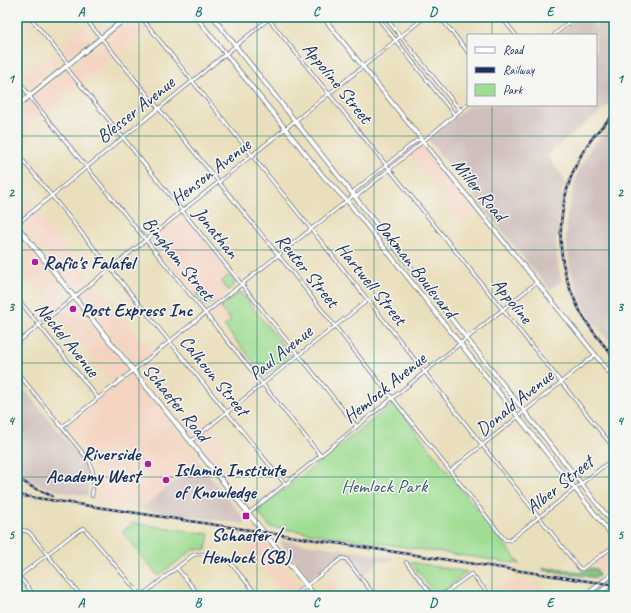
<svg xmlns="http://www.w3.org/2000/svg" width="631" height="613" font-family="Caveat,sans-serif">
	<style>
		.built { fill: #f4d3c1 }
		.industrial { fill: #d0c0bc }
		.green { fill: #9edd92; stroke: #5c8678 }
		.forest { fill: #7ebc7c; stroke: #4c766d }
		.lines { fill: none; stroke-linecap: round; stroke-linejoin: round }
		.minor-casing { stroke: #636d7f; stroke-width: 4 }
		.tertiary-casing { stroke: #636d7f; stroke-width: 5 }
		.secondary-casing { stroke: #636d7f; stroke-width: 5.5 }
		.primary-casing { stroke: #636d7f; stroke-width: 5.5 }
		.minor { stroke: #fff; stroke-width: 2.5 }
		.tertiary { stroke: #fff; stroke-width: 3.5 }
		.secondary { stroke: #fff; stroke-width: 4 }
		.primary { stroke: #fff; stroke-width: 4 }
		.rail-casing { stroke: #1b2f5e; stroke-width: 2.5 }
		.rail { stroke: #f6f6f2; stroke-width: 1; stroke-dasharray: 3; stroke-linecap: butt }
		.grid { fill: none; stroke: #0f766e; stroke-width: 1; stroke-opacity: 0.55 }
		.poi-dot { fill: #b5179e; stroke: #f6f6f2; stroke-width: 1.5 }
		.labels { text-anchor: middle; stroke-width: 3; stroke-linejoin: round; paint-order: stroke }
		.street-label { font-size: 19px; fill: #1b2f5e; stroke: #f6f6f2 }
		.poi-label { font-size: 19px; font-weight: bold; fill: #1b2f5e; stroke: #f6f6f2; text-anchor: start }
		.park-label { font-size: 19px; fill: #3c5a6b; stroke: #f6f6f2 }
		.neatline { fill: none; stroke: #0f766e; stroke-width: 1.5 }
		.grid-label { font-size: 13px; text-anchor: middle; font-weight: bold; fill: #0f766e }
	</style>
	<rect width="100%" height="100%" fill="#f6f6f2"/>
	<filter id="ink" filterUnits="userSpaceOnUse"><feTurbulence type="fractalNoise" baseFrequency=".025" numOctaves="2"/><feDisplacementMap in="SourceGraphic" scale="8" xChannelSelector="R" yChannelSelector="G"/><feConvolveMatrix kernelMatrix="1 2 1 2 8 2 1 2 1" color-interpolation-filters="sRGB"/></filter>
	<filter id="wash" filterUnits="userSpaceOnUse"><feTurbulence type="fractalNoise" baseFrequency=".012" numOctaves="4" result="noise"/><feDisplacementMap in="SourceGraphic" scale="16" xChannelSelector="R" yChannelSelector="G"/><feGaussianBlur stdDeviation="0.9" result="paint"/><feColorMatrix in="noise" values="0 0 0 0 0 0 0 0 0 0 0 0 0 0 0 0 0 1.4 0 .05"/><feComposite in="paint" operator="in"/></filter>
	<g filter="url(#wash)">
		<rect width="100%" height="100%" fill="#eadfbc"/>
		<!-- built -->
		<path class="built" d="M93 17H115L101 29 92 18Z
			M134 17H164L17 137V110Z
			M83 24 92 36 68 55 59 44Z
			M51 51 59 62 31 85 22 74Z
			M416 138 474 213 462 223 403 149Z
			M17 187 155 357 140 369 17 219Z
			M182 214 238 283 207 309 150 239Z
			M17 234 126 369 112 382 17 265Z
			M239 288 294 356 265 379 210 311Z
			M131 375 201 461 140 509 95 502 100 470 67 425Z
			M198 410 227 446 212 458 183 422Z
			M260 538 264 539 309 596H285L246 549Z
			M614 543V565L602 574 592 560Z
			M333 580 345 596H324L320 591Z
			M509 580 544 585 553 596H495L493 593Z"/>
		<!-- industrial -->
		<path class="industrial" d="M579 17H587L595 27 608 17H614V101L546 155 565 179 556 242V253L561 281 550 290 428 139 470 105H596V35H557Z
			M614 121V347L589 316 580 297 570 268 566 237 567 215 578 172 591 148Z
			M17 381 85 464 88 476V496L54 490 37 484 17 474Z
			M199 463 247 522 245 524 140 509Z
			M284 541 392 557V561L379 562 362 576 344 555 338 556 309 579 280 542Z"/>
		<!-- green -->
		<path class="green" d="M229 275 236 283 228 290 221 282Z
			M202 289 213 302 206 306 196 294Z
			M240 292 292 356 265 376 224 326 231 321 220 308Z
			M394 403 520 564 270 527 257 511Z
			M133 523 209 534 206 550 194 549 158 576 122 532Z
			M410 562 467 572 437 596Z"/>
		<!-- forest -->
		<path class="forest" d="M544 568 569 570 578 573 592 568 597 569 599 576 596 578 543 570Z"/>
	</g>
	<g filter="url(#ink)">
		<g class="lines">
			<!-- minor casing -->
			<g class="minor-casing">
				<path id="minor" d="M30 17 68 64
					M84 17 280 257 505 540H510L614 458
					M141 17 368 300 579 568 582 569 614 546
					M267 17 614 448
					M377 17 454 114
					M385 17 460 110
					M440 17 468 52
					M501 17 516 35
					M562 17 568 24
					M554 35 575 17
					M66 67 357 427
					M17 78 33 101 321 456
					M17 153 285 484
					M354 194V191L417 140H422
					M17 224 271 17
					M17 298 98 398
					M17 343 425 17
					M17 372 90 462 94 478 92 496
					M62 427 344 203 354 195 357 196 468 104
					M191 441 368 300
					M450 471 595 355
					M249 513 537 282
					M17 534 23 530 29 532 81 596
					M406 562 433 596
					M177 568 200 596
					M17 574 35 596
					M17 578 72 535 84 528 141 596
					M141 596 193 555C202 552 221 556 229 561L258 596
					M293 596 342 558 346 559 375 596
					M441 596 471 574 491 596"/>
			</g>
			<!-- tertiary casing -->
			<g class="tertiary-casing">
				<path id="tertiary" d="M196 17 324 177 349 203 614 538
					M213 17 614 525
					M323 17 614 378"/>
			</g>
			<!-- secondary casing -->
			<g class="secondary-casing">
				<path id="secondary" d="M17 106 127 17
					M17 226 315 596"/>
			</g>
			<!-- primary casing -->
			<g class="primary-casing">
				<path id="primary" d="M585 596 614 573
					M596 596 614 581"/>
			</g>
			<!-- minor -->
			<use href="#minor" class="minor"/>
			<!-- tertiary -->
			<use href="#tertiary" class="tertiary"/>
			<!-- secondary -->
			<use href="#secondary" class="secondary"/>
			<!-- primary -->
			<use href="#primary" class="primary"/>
			<!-- rail casing -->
			<g class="rail-casing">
				<path id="rail" d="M614 115C561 161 546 240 576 303 585 323 600 340 614 358
					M17 478 32 487 52 496
					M17 495 614 585"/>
			</g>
			<!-- rail -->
			<use href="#rail" class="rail"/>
		</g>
	</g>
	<!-- grid -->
	<path class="grid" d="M139 17V596M257 17V596M374 17V596M492 17V35M492 105V596M17 136H614M17 250H614M17 363H614M17 477H614"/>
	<!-- markers -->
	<g class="poi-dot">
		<circle cx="35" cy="262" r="4"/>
		<circle cx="73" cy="309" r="4"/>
		<circle cx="148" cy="464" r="4"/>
		<circle cx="166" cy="480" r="4"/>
		<rect x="242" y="512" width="8" height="8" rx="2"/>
	</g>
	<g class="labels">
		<!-- street labels -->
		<g class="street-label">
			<text transform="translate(338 82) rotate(51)" y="7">Appoline Street</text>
			<text transform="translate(135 109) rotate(-39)" y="7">Blesser Avenue</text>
			<text transform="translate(210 171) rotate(-38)" y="7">Henson Avenue</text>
			<text transform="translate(480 189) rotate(51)" y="7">Miller Road</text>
			<text transform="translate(217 232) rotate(51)" y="7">Jonathan</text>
			<text transform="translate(179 258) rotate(51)" y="7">Bingham Street</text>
			<text transform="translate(417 268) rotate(52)" y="7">Oakman Boulevard</text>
			<text transform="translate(308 270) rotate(51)" y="7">Reuter Street</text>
			<text transform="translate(372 283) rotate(51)" y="7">Hartwell Street</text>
			<text transform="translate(513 300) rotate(51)" y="7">Appoline</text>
			<text transform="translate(68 339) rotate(51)" y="7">Neckel Avenue</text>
			<text transform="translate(280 352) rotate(-39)" y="7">Paul Avenue</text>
			<text transform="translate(215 375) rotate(51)" y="7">Calhoun Street</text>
			<text transform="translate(384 387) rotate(-39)" y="7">Hemlock Avenue</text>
			<text transform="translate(177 402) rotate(51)" y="7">Schaefer Road</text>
			<text transform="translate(514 402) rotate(-39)" y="7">Donald Avenue</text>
			<text transform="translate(559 484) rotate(-39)" y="7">Alber Street</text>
		</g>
		<!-- poi labels -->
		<g class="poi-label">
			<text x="43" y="269">Rafic's Falafel</text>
			<text x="81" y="316">Post Express Inc</text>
			<text x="140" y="460" text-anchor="end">Riverside<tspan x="140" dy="22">Academy West</tspan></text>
			<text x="174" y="476">Islamic Institute<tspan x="174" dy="22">of Knowledge</tspan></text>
			<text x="246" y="541" text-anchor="middle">Schaefer /<tspan x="246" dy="22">Hemlock (SB)</tspan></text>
		</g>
		<!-- park labels -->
		<g class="park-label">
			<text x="384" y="492">Hemlock Park</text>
		</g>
	</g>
	<!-- margin -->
	<rect width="631" height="613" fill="none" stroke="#f6f6f2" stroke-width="44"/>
	<!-- legend -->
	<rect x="467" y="34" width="130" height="72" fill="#f6f6f2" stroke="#9ea6b7"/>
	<rect x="475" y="47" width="20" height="6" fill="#ffffff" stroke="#9ea6b7"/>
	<text x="503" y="54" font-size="12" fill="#1b2f5e">Road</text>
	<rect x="475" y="67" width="20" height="6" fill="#1b2f5e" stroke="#9ea6b7"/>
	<text x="503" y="74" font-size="12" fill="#1b2f5e">Railway</text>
	<rect x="475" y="84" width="20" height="12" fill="#9edd92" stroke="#9ea6b7"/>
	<text x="503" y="94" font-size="12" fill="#1b2f5e">Park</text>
	<rect x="22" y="22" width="587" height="569" class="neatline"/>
	<g class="grid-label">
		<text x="81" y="16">A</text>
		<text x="198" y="16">B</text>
		<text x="316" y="16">C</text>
		<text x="433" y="16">D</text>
		<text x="550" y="16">E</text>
		<text x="11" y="83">1</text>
		<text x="620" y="83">1</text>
		<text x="11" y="197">2</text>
		<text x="620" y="197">2</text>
		<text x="11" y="311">3</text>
		<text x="620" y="311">3</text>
		<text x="11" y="425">4</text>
		<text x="620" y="425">4</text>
		<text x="11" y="539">5</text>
		<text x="620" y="539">5</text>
		<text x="81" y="607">A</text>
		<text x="198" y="607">B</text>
		<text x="316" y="607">C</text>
		<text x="433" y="607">D</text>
		<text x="550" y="607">E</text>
	</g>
</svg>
